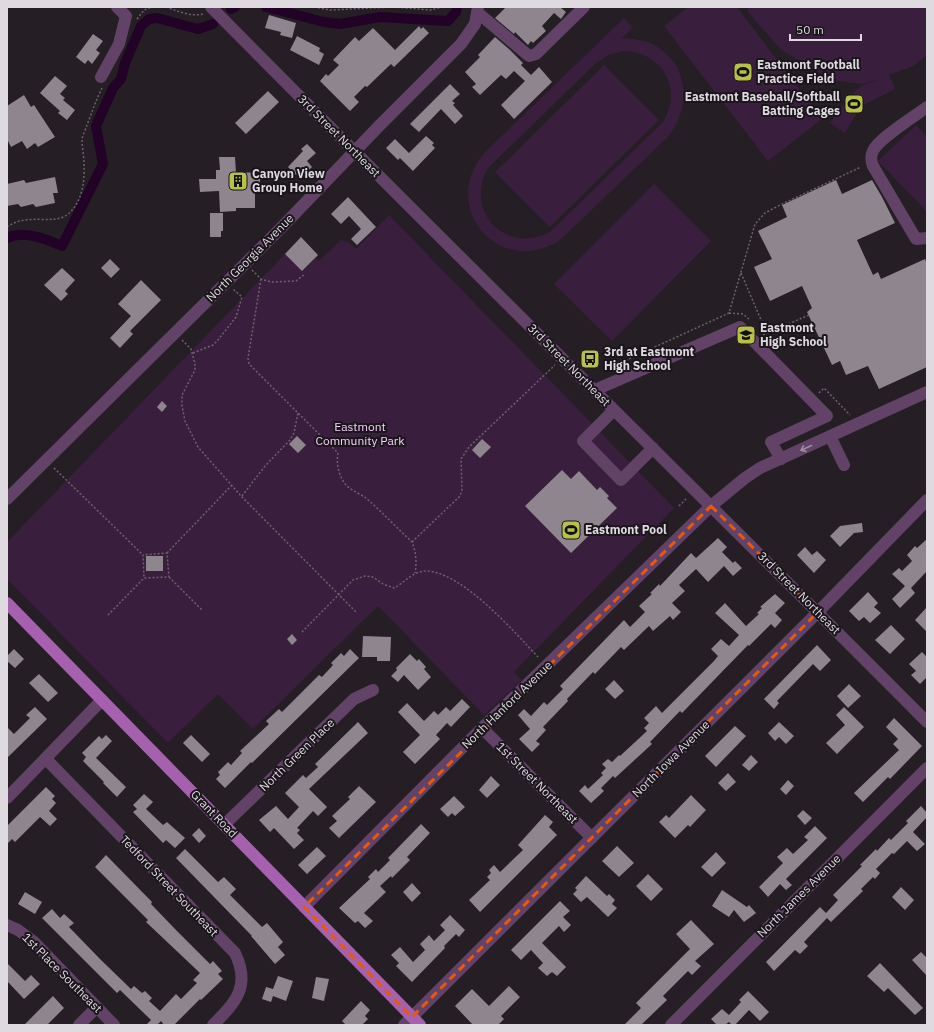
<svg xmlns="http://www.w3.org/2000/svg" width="934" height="1032" font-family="'IBM Plex Sans',sans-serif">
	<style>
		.green { fill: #3a1e3d; fill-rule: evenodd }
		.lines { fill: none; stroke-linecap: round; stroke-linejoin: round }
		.canal { stroke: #220226; stroke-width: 10 }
		.building { fill: #8e858e }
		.path { stroke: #6b656b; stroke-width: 1.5; stroke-dasharray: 2 2; stroke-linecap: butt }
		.minor { stroke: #634267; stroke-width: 12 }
		.major { stroke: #a561ad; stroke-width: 12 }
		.oneway { stroke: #a08ea3 }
		.marked { fill: none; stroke: #e8590c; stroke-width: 3; stroke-dasharray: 8 5; stroke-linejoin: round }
		.labels { text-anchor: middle; stroke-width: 4; stroke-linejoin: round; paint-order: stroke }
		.poi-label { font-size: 12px; font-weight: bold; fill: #dedadf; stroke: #1b151c; text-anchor: start }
		.street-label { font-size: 12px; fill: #dedadf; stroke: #1b151c }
		.park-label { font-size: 12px; fill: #f9cefd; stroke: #1b151c }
	</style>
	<rect width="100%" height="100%" fill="#251e25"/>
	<!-- green -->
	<path class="green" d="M688 7H737L822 119 768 161 664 26Z
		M748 7H927V55L913 66 889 75 895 89 861 106 845 133 830 123 849 97 861 86 879 79 863 84 831 80 780 49 748 12Z
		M624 18 633 27 622 38C632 39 642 39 652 44 690 63 692 108 667 138L559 241C497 278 438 205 485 152ZM623 51C663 52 683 88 663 122L551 231C507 257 462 210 489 167L595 64 608 55Z
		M604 65 659 120 550 227 495 172Z
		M916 125 927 137V212L878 161Z
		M654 184 711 241 612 341 554 284Z
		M389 215 674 508 514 672 522 680 484 715 378 606 253 729 218 694 168 743 7 579V542L285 254 303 271 316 257 319 261 341 240 348 242 356 249Z"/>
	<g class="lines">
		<!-- canal -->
		<path class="canal" d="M266 7 324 22 340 24 380 17 448 21 456 12 457 7
			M231 9 235 7
			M7 238C23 230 46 239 62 246L103 164 96 126 113 88 121 79 125 63 141 26 149 19 157 18 198 29 213 24"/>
	</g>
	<!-- building -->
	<path class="building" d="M506 7H560L566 12 561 19 554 13 542 26 546 31 533 43 531 41 528 45 515 32 514 34 495 18Z
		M269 15 296 23 292 38 280 35 281 32 265 28Z
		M419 26 421 29 423 27 429 33 394 67 391 64 367 87 365 86 354 97 359 102 350 111 320 81 326 74 328 76 339 65 333 60 355 37 359 41 373 28 395 50Z
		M93 34 103 41 96 50 100 53 92 64 88 60 85 64 76 57Z
		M297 36 320 48 319 51 324 54 319 65 290 50Z
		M495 37 510 50 523 63 521 65 531 75 539 67 552 82 514 119 501 105 525 81 514 71 506 79 501 75 480 95 472 87 476 84 465 72 480 57 478 55Z
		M55 76 67 86 60 94 65 98 63 100 75 110 67 120 58 113 60 111 40 93Z
		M450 84 460 94 452 101 455 103 453 105 463 116 455 124 441 109 419 132 410 124Z
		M268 91 279 102 246 134 235 123Z
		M24 95 31 107 34 105 55 137 38 147 35 143 27 149 22 141 11 147 7 139V106Z
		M426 136 434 143 432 145 435 148 413 171 400 158 398 160 386 148 395 139 409 153Z
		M307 144 316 153 307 161 312 167 302 177 298 173 296 175 288 167 303 151 301 149Z
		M219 157H235L236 173 260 172V191H255V208H236V211L220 212 219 191 200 192 199 179H216V170H220Z
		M55 177 58 193H53L55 203 36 207 33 204 21 207 18 204 7 206V184L24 180 26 183Z
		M836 180 842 194 872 180 882 197 895 223 857 240 873 275 878 272 881 279 925 259 927 264V367L879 389 868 366 846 375 840 361 832 365 807 312 812 308 802 286 770 301 754 267 772 259 758 231 787 217 782 205Z
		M348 197 376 227 357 245 351 239 361 229 349 216 341 224 331 214Z
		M210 213H223V231H221V237H210Z
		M301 237 318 255 302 271 285 254Z
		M110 259 120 269 111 278 101 268Z
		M62 268 75 280 65 291 68 294 61 301 44 285Z
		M141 280 161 300 130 331 133 334 120 348 110 338 131 316 118 304Z
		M162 401 167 406 162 412 157 407Z
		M297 436 306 445 298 453 289 444Z
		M482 439 491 447 480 458 472 450Z
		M562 470 571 479 579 471 597 490 600 487 609 496 607 498 617 508 571 553 525 506Z
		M862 523 863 532 854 533 840 547 830 536 840 526Z
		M718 538 727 547 722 552 733 563 735 561 742 568 733 576 724 566 708 582 696 569 679 585 685 591 672 603 681 612 673 620 670 616 653 631 649 626 624 650 621 647 595 674 593 672 567 699 568 701 543 727 546 730 536 741 540 744 532 752 519 739 530 729 518 715 524 709 531 716 544 702 547 705 563 689 560 686 624 620 630 627 645 612 639 606 652 594 650 593 659 584 660 586 691 553 696 558Z
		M927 539V571L911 588 915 593 900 608 892 599 905 586 892 574 899 568 902 571 912 561 907 555 915 546 917 548Z
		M805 547 812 555 817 551 826 560 814 573 797 555Z
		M146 556H163V571H146Z
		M868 592 878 603 874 607 881 613 870 623 864 617 859 621 849 611Z
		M775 594 785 603 775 613 782 620 775 628 771 624 749 646 748 645 682 713 680 711 650 742 652 744 615 778 613 776 601 788 604 791 591 803 579 791 585 785 588 789 603 775 601 773 606 768 602 764 608 759 612 762 619 755 620 756 647 731 644 728 649 723 644 718 656 706 662 713 714 661 718 656 711 649 721 639 729 646 739 635 715 613 725 603 746 626 759 614 757 613 762 608 760 607Z
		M927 607V632L915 620Z
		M891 625 905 639 890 654 875 640Z
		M292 634 297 640 292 645 287 639Z
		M363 636 391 637 390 661H377V657H362Z
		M817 645 831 660 820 671 813 664 777 701 779 703 774 709 764 699Z
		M14 649 24 659 15 668 7 661V656Z
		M350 649 359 658 252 763 251 762 225 788 216 779 220 775 218 772 228 762 231 765 242 753 240 751 269 724 266 721 279 709 282 712 319 675 322 677 333 665 331 663 341 653 344 656Z
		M922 652 927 657V677L920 684 911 675 916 671 909 664Z
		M410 654 417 661 419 659 426 667 424 669 431 677 418 690 404 675 398 682 391 676 397 670 396 668Z
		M39 674 58 693 48 702 29 683Z
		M614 680 624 691 615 699 605 689Z
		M849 684 861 696 848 708 837 696Z
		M462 699 470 707 451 727 447 723 436 735 440 739 415 764 403 752 420 735 398 712 407 703 424 721 434 711 438 715 446 707 450 711Z
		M35 707 47 719 7 758V727L14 734 30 718 26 715Z
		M844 707 864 727 837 754 826 743 845 725 836 715Z
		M894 718 922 746 890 779 888 777 863 802 854 793 899 750 893 744 898 739 886 727Z
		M358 722 368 733 309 789 327 807 318 816 313 811 297 828 300 830 297 833 304 840 294 849 274 828 270 832 259 820 276 806 288 819 299 807 285 793 303 775 306 778 318 767 315 764Z
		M779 722 794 736 786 744 779 737 775 741 768 733Z
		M735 726 746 736 716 767 705 756Z
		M106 735 112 741 96 758 126 787 117 797 103 783 104 782 83 761 86 757 82 753 99 736 102 739Z
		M191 735 210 754 202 762 183 743Z
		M751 755 758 762 749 771 742 765Z
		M728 773 736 782 726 791 718 783Z
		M491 776 500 785 487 798 479 790Z
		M788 780 794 786 786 795 780 789Z
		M359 786 376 802 339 838 329 828 337 821 332 816 350 799 348 797Z
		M46 787 55 796 52 799 56 803 49 811 57 819 50 826 40 817 15 842 12 839 7 844V826Z
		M144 794 153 802 146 809 163 825 167 822 185 838 175 848 166 840 163 843 133 812 137 809 133 805Z
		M691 795 706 810 690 827 688 825 675 838 659 822 666 815 669 818Z
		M454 796 465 807 455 816 452 813 448 817 440 809Z
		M921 806 927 813V817L913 832 925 844 917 851 907 841 894 854 892 853 876 869 880 873 875 879 873 877 861 889 863 891 831 922 827 918 804 942 808 946 800 954 795 950 774 971 766 962 820 907 826 913 838 900 833 895 862 866 860 865 876 849 877 851 889 838 891 840 908 823 906 821Z
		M803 810 812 818 805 825 797 816Z
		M545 815 553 822 549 827 557 835 480 912 469 900 490 880 487 877 491 873 489 870 494 865 500 872 523 850 518 845Z
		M421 824 430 833 407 857 410 860 392 878 391 876 380 886 386 892 364 913 373 921 365 928 358 921 355 923 339 908 370 879 368 877 376 869 378 872 390 860 388 858Z
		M815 826 827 838 786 879 792 885 786 890 780 884 768 897 759 887 783 863 777 857 787 848 793 854 808 840 804 837Z
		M199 828 206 836 199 843 192 835Z
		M617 846 634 863 619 877 602 861Z
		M317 847 326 856 307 874 298 865Z
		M185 849 218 882 224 877 236 889 230 895 262 927 267 923 283 942 278 947 285 955 275 964 251 936H252L176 858Z
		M716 852 726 863 712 877 701 867Z
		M106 855 152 902 151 904 176 930 210 964 213 961 222 971 218 974 223 979 201 1000 200 999 174 1025H164L161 1021 157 1025H146L151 1020 120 990 117 993 42 918 52 909 60 918 64 914 74 923 69 927 101 960 131 989 134 986 142 993 145 991 152 998 149 1001 160 1011 176 994 181 999 197 983 193 980 200 973 146 922 148 920 95 867Z
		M648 874 663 889 651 901 636 886Z
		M586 876 607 896 609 894 615 900 612 904 617 908 608 917 587 897 581 902 573 894 577 890 575 888Z
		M412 883 421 893 412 902 403 892Z
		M901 887 914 900 905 910 892 897Z
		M722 890 747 907 749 905 756 913 744 922 734 910 729 917 712 906Z
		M25 892 42 902 35 914 18 904Z
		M560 901 570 911 563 917 571 925 564 932 559 926 542 943 566 967 557 976 552 972 547 976 538 968 543 963 531 950 521 960 511 950Z
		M450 915 465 930 459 937 456 934 444 946 445 948 412 982 396 966 399 963 391 955 400 947 413 962 425 950 420 944 429 935 434 941 445 930 440 925Z
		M691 920 714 944 695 961 701 966 692 975 688 971 663 996 667 1000 641 1025H624L641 1008 636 1003 690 949 676 934Z
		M921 952 927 958V976L912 960Z
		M7 963 25 981 31 975 40 984 24 999 7 981Z
		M880 963 923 1008 915 1015 888 988 884 992 867 976Z
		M278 976 293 981 286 1001 273 996 271 1002 262 999 266 987 273 989Z
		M316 977 329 979 324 1001 312 998Z
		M509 986 520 997 501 1016 504 1019 498 1025H473L455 1006 472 989 489 1006Z
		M748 991 769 1012 760 1021 749 1010 735 1025H732L729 1022 725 1025H717L711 1019 722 1009 729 1015 741 1002 739 1000Z
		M53 996 64 1008 47 1025H24Z
		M361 1001 370 1010 365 1016 368 1019 362 1025H346L342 1021Z"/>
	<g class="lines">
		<!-- path -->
		<path class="path" d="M166 7C178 11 190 17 203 14
			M314 7 330 10 393 7 431 10 442 7
			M137 19 144 10 152 7
			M7 227C27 212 54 226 68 214 82 203 85 181 84 164 84 156 82 147 82 139 83 134 86 129 87 125 92 112 96 100 102 88
			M252 270 261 279 271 282 296 281 305 274
			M741 273 770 341
			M261 279 248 358 249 364 338 453C336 464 339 477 346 485 352 491 361 494 367 499 383 513 397 528 412 542 416 552 417 562 415 573
			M729 313 743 314 749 319
			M763 335 809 315
			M182 340 191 349 195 364V370L182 395V406L185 421 198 447 242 497 357 613
			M193 353 213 345 218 340 236 317 242 297 233 289
			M623 366 622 362 729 313 755 224 765 213 780 205 861 167
			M819 393 824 388 850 415
			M54 468 143 555 144 578 169 577 167 553 143 555
			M242 496 265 466 290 440 294 433 298 413
			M679 506 686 499
			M412 542 460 496 462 490 461 459 469 447 555 365
			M167 553 232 485
			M169 577 202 610
			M108 615 144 578
			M302 632 353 580 365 576 373 577 383 584 394 588C404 583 413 571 426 571 463 572 514 632 539 658"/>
		<!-- minor -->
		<path class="minor" d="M211 7C448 247 689 483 927 722
			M477 12 529 56 536 54 584 7
			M101 77 119 44 126 16 117 7
			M927 107C915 116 878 139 873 151 870 157 871 161 873 166L916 239 927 238
			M595 390 740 327 827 416 771 442 781 459
			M614 410 583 441 621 480 653 448
			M830 436 844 465
			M7 499 281 228 380 125 461 44 475 24 478 7
			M482 728 592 838
			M46 759 235 953C251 986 236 1002 213 1025
			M7 798 102 700
			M224 825 354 699 373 690
			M304 907 482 728 711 506 745 478 760 468 927 392
			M7 925 18 930 34 942 114 1025
			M79 1025 96 1008
			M404 1025 818 612 927 500
			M671 1025 927 768"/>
		<!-- major -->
		<path class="major" d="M7 603 420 1025"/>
	</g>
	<!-- one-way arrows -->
	<defs><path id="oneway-shaft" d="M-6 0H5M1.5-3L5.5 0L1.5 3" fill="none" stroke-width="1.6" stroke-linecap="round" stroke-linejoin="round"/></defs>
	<use class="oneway" href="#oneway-shaft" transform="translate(806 448) rotate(155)"/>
	<!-- marked area -->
	<path class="marked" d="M711 506 818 612 412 1017 304 907Z"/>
	<!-- icons -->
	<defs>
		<g id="stadium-square" transform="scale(1)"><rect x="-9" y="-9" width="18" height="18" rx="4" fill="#b7c147" stroke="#1b151c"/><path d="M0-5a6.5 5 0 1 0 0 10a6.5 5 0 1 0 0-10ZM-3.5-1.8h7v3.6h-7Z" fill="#111"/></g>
		<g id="building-square" transform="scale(1)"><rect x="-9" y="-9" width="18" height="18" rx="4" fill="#b7c147" stroke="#1b151c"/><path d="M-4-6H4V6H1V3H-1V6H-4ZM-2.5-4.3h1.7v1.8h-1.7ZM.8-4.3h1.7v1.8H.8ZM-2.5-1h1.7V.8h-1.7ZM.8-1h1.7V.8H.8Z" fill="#111"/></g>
		<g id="school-square" transform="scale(1)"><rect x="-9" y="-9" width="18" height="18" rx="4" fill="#b7c147" stroke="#1b151c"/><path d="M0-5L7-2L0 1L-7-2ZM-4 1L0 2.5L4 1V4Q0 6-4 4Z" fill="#111"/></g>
		<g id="bus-square" transform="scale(1)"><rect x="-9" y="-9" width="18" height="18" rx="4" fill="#b7c147" stroke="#1b151c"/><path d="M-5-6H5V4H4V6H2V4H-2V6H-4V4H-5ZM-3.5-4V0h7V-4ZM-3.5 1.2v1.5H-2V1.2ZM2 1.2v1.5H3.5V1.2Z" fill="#111"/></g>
	</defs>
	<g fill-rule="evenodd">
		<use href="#stadium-square" x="743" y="72"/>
		<use href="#stadium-square" x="854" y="104"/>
		<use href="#building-square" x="238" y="181"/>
		<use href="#school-square" x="746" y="335"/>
		<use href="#bus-square" x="590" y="359"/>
		<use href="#stadium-square" x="571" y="530"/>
	</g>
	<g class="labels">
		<!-- poi labels -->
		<g class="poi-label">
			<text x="757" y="69">Eastmont Football<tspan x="757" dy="14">Practice Field</tspan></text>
			<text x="840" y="101" text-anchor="end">Eastmont Baseball/Softball<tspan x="840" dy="14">Batting Cages</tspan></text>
			<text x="252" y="178">Canyon View<tspan x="252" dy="14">Group Home</tspan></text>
			<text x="760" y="332">Eastmont<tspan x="760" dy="14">High School</tspan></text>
			<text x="604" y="356">3rd at Eastmont<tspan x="604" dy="14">High School</tspan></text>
			<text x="585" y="534">Eastmont Pool</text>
		</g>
		<!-- street labels -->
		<g class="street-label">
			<text transform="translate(339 136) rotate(45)" y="4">3rd Street Northeast</text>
			<text transform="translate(250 258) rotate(-45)" y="4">North Georgia Avenue</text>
			<text transform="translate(569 365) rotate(45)" y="4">3rd Street Northeast</text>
			<text transform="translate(799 593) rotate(45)" y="4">3rd Street Northeast</text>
			<text transform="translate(507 705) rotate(-44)" y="4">North Hanford Avenue</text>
			<text transform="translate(297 755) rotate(-44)" y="4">North Green Place</text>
			<text transform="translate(671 759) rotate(-45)" y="4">North Iowa Avenue</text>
			<text transform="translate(537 783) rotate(45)" y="4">1st Street Northeast</text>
			<text transform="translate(214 814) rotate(46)" y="4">Grant Road</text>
			<text transform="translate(169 886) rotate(46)" y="4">Tedford Street Southeast</text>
			<text transform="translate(799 896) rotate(-45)" y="4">North James Avenue</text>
			<text transform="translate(62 973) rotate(45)" y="4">1st Place Southeast</text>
		</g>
		<!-- park labels -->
		<g class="park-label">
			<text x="360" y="431">Eastmont<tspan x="360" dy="14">Community Park</tspan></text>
		</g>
	</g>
	<!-- border -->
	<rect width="934" height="1032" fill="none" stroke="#dedadf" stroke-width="16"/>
	<!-- scale -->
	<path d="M790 34v6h71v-6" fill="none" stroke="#dedadf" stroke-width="2"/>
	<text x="796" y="34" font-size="12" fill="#dedadf" stroke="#1b151c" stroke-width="3" paint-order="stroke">50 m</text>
</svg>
